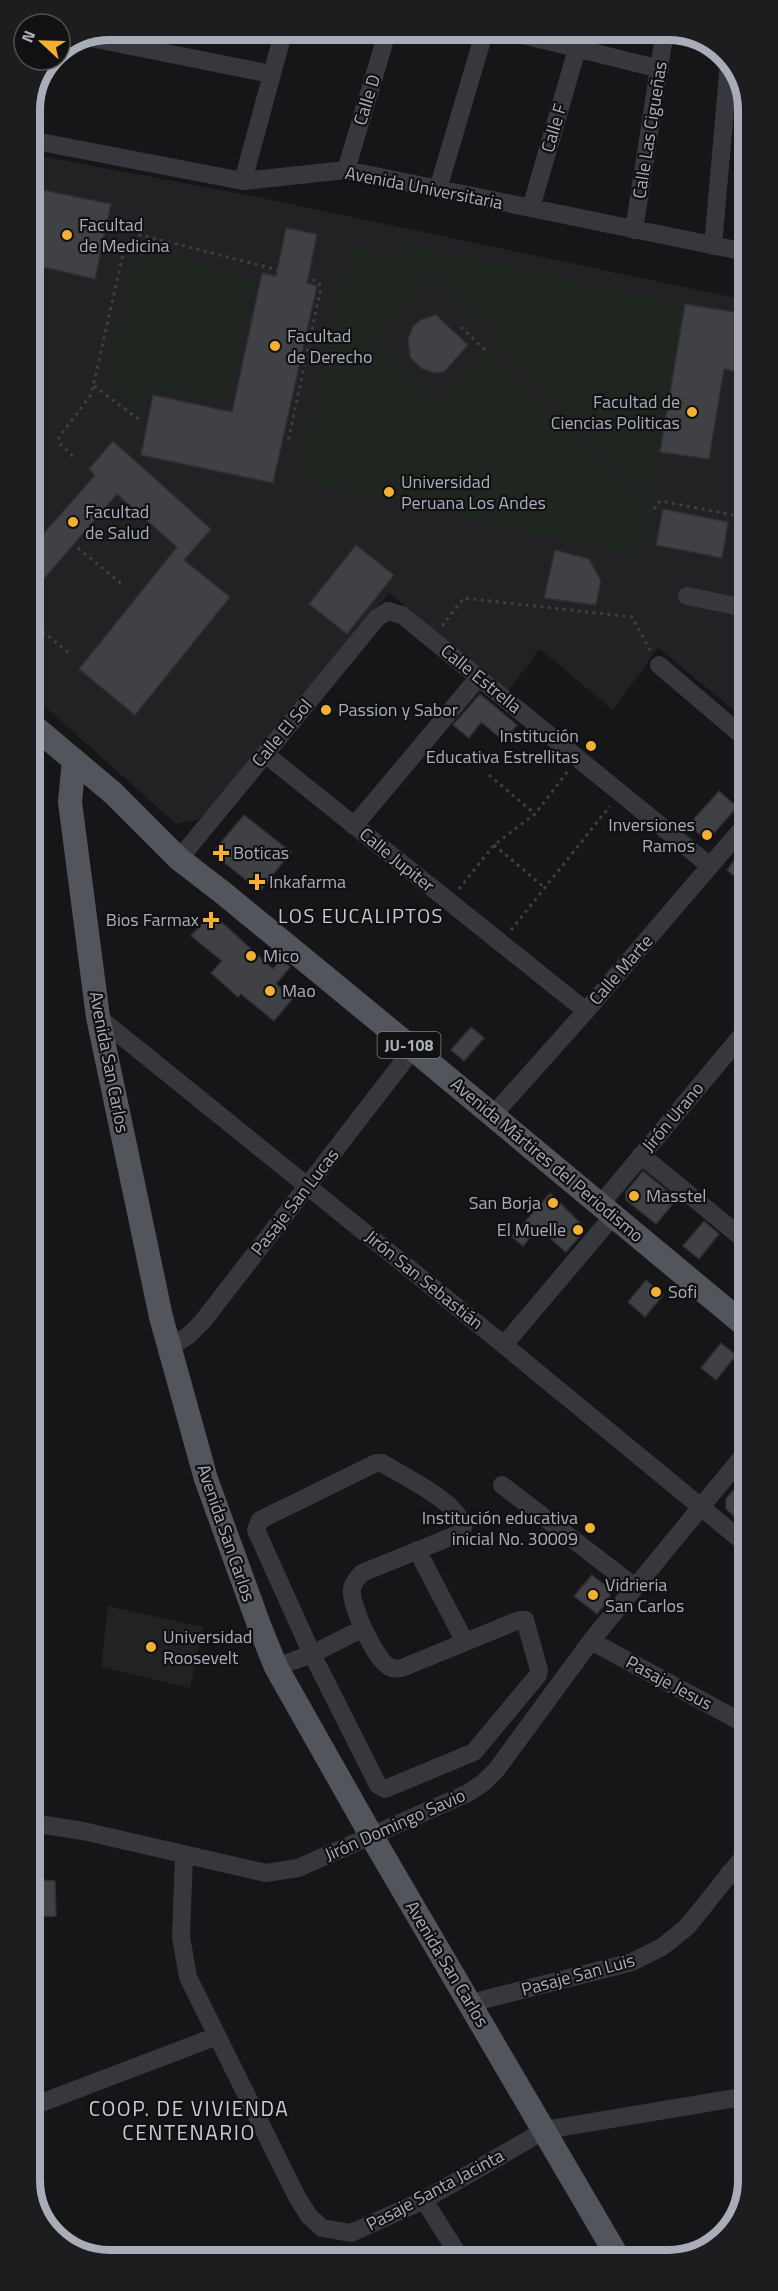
<svg xmlns="http://www.w3.org/2000/svg" width="778" height="2291" font-family="'Titillium Web',sans-serif">
	<style>
		.built { fill: #222225 }
		.green { fill: #1e261f }
		.building { fill: #404145; stroke: #303034; stroke-width: 1.5 }
		.lines { fill: none; stroke-linecap: round; stroke-linejoin: round }
		.path { stroke: #3d3f44; stroke-width: 3; stroke-dasharray: 3 4.5; stroke-linecap: butt }
		.minor { stroke: #37383d; stroke-width: 18 }
		.major { stroke: #53555c; stroke-width: 24 }
		.poi-dot { fill: #f2b134; stroke: #111113; stroke-width: 2 }
		.labels { text-anchor: middle; stroke-width: 4.5; stroke-linejoin: round; paint-order: stroke }
		.shield { fill: #111113; stroke: #7b7e86; stroke-width: 1.5 }
		.shield-label { font-size: 16px; font-weight: bold; fill: #a8adb8 }
		.street-label { font-size: 18px; fill: #a8adb8; stroke: #111113 }
		.poi-label { font-size: 18px; fill: #a8adb8; stroke: #111113; text-anchor: start }
		.neighbourhood-label { font-size: 20px; letter-spacing: 1.5px; fill: #c9ccd4; stroke: #111113 }
		.quarter-label { font-size: 21px; letter-spacing: 1.5px; fill: #c9ccd4; stroke: #111113 }
		.rim { fill: none; stroke: #a8adb8; stroke-width: 8 }
	</style>
	<rect width="100%" height="100%" fill="#161618"/>
	<!-- built -->
	<path class="built" d="M30 154 257 197 746 300V720L658 648 613 710 540 649 508 691 389 593 212 811 197 820 176 824 31 694 32 484 31 479Z
		M108 1606 203 1627 190 1688 101 1667Z"/>
	<!-- green -->
	<path class="green" d="M400 243 685 304 653 498 496 347 501 338 431 276 372 340 437 400 414 428 485 350 654 509 644 558 356 492 298 481 351 244 396 255Z
		M138 248 255 278 227 403 151 387 144 414 107 380Z"/>
	<!-- building -->
	<path class="building" d="M34 188 111 204 95 279 30 264V206Z
		M286 228 317 234 307 283 317 286 273 483 141 455 153 395 232 412 262 273 276 276Z
		M685 304 746 314V373L724 369 709 459 660 452Z
		M436 315 468 345 444 372 434 373 421 368 410 357 408 340 413 326 422 319Z
		M113 441 211 529 184 560 230 597 135 715 79 669 177 547 117 494 31 594V548L95 475 89 469Z
		M663 509 728 522 722 558 656 545Z
		M356 545 394 575 347 634 309 604Z
		M555 550 589 559 601 581 596 605 544 598Z
		M480 694 517 725 504 741 481 722 469 738 453 725Z
		M719 791 737 807 707 841 689 825Z
		M244 815 291 852 260 891 212 853Z
		M738 856 746 862V886L727 870Z
		M209 915 214 916 227 927 273 969 281 959 290 967 276 984 293 998 274 1021 241 994 238 997 211 973 222 961 191 936Z
		M471 1027 484 1038 464 1061 451 1050Z
		M643 1171 677 1199 656 1224 626 1200V1192Z
		M550 1193 582 1225V1234L566 1252 538 1228 523 1246 512 1237Z
		M704 1221 719 1234 699 1259 683 1246Z
		M646 1280 663 1295 645 1317 628 1302Z
		M721 1343 736 1355 716 1380 701 1368Z
		M747 1474V1528L726 1509V1499Z
		M592 1575 610 1589V1593L609 1599 597 1614 574 1596Z
		M32 1879 55 1881 56 1916 32 1917Z"/>
	<g class="lines">
		<!-- path -->
		<path class="path" d="M461 327 485 350
			M94 386 141 421
			M73 456 59 443V437L91 395 124 250 134 237 141 235 310 278 319 283 321 287 288 442
			M654 509 657 503 661 501 733 515
			M78 548 123 585
			M31 622 69 653
			M442 626 464 598 632 617 651 652
			M489 775 535 814
			M494 845 545 888
			M459 889 494 845 535 814 568 771
			M511 930 610 806"/>
		<!-- minor -->
		<path class="minor" d="M503 30 660 69
			M91 38 271 74
			M43 76 52 60
			M30 140 243 181 346 170 746 252
			M346 170 388 30
			M243 181 284 30
			M438 189 485 30
			M531 208 577 49
			M634 230 665 30
			M713 246 729 63
			M687 596 746 608
			M659 665 746 739
			M265 754 586 1011
			M354 826 479 677
			M179 859 377 618 388 611 402 615 710 866
			M98 1017 504 1345 747 1545
			M493 1115 586 1011 746 824
			M641 1155 747 1242
			M600 1205 747 1029
			M504 1345 613 1216
			M169 1348 189 1335 203 1321 413 1049
			M376 1463H382C403 1476 461 1503 463 1528L458 1534 362 1573C357 1578 353 1583 352 1589 350 1605 375 1658 388 1666 392 1669 397 1669 402 1668L519 1620H525L539 1670 538 1675 474 1752 385 1789 378 1785 312 1654 256 1530 260 1520Z
			M502 1485 635 1587
			M417 1550 465 1642
			M591 1641 747 1725
			M276 1667 312 1654 362 1629
			M32 1823 83 1831 266 1873 298 1868 468 1793 483 1783 497 1769 591 1641 747 1451
			M184 1854 181 1937 188 1977 297 2197 309 2216 322 2228 351 2233 424 2200 545 2130 748 2096
			M729 1873 748 1879
			M471 2003 632 1962 662 1947 687 1927 748 1851
			M33 2106 217 2036
			M424 2200 461 2259"/>
		<!-- major -->
		<path class="major" d="M31 724 113 793 179 859 222 892 413 1049 747 1327
			M74 760 70 802 98 1017 161 1317 206 1479 259 1625 276 1667 371 1835 619 2259"/>
	</g>
	<!-- markers -->
	<g class="poi-dot">
		<circle cx="67" cy="235" r="6"/>
		<circle cx="275" cy="346" r="6"/>
		<circle cx="692" cy="412" r="6"/>
		<circle cx="389" cy="492" r="6"/>
		<circle cx="73" cy="522" r="6"/>
		<circle cx="326" cy="710" r="6"/>
		<circle cx="591" cy="746" r="6"/>
		<circle cx="707" cy="835" r="6"/>
		<path d="M218 844h6v6h6v6h-6v6h-6v-6h-6v-6h6z"/>
		<path d="M254 873h6v6h6v6h-6v6h-6v-6h-6v-6h6z"/>
		<path d="M208 911h6v6h6v6h-6v6h-6v-6h-6v-6h6z"/>
		<circle cx="251" cy="956" r="6"/>
		<circle cx="270" cy="991" r="6"/>
		<circle cx="634" cy="1196" r="6"/>
		<circle cx="553" cy="1203" r="6"/>
		<circle cx="578" cy="1230" r="6"/>
		<circle cx="656" cy="1292" r="6"/>
		<circle cx="590" cy="1528" r="6"/>
		<circle cx="593" cy="1595" r="6"/>
		<circle cx="151" cy="1647" r="6"/>
	</g>
	<g class="labels">
		<!-- shield labels -->
		<rect class="shield" x="377.5" y="1032" width="63" height="26" rx="4.5"/>
		<g class="shield-label">
			<text x="409" y="1051">JU-108</text>
		</g>
		<!-- street labels -->
		<g class="street-label">
			<text transform="translate(367 100) rotate(-73)" y="6">Calle D</text>
			<text transform="translate(554 128) rotate(-74)" y="6">Calle F</text>
			<text transform="translate(650 130) rotate(-81)" y="6">Calle Las Cigueñas</text>
			<text transform="translate(424 188) rotate(11)" y="6">Avenida Universitaria</text>
			<text transform="translate(481 679) rotate(39)" y="6">Calle Estrella</text>
			<text transform="translate(282 733) rotate(-50)" y="6">Calle El Sol</text>
			<text transform="translate(397 860) rotate(39)" y="6">Calle Jupiter</text>
			<text transform="translate(621 970) rotate(-49)" y="6">Calle Marte</text>
			<text transform="translate(109 1062) rotate(79)" y="6">Avenida San Carlos</text>
			<text transform="translate(673 1117) rotate(-50)" y="6">Jirón Urano</text>
			<text transform="translate(547 1160) rotate(40)" y="6">Avenida Mártires del Periodismo</text>
			<text transform="translate(295 1202) rotate(-52)" y="6">Pasaje San Lucas</text>
			<text transform="translate(424 1280) rotate(39)" y="6">Jirón San Sebastián</text>
			<text transform="translate(226 1533) rotate(71)" y="6">Avenida San Carlos</text>
			<text transform="translate(669 1683) rotate(28)" y="6">Pasaje Jesus</text>
			<text transform="translate(395 1825) rotate(-24)" y="6">Jirón Domingo Savio</text>
			<text transform="translate(447 1964) rotate(59)" y="6">Avenida San Carlos</text>
			<text transform="translate(578 1975) rotate(-15)" y="6">Pasaje San Luis</text>
			<text transform="translate(435 2190) rotate(-28)" y="6">Pasaje Santa Jacinta</text>
		</g>
		<!-- poi labels -->
		<g class="poi-label">
			<text x="79" y="231">Facultad<tspan x="79" dy="21">de Medicina</tspan></text>
			<text x="287" y="342">Facultad<tspan x="287" dy="21">de Derecho</tspan></text>
			<text x="680" y="408" text-anchor="end">Facultad de<tspan x="680" dy="21">Ciencias Politicas</tspan></text>
			<text x="401" y="488">Universidad<tspan x="401" dy="21">Peruana Los Andes</tspan></text>
			<text x="85" y="518">Facultad<tspan x="85" dy="21">de Salud</tspan></text>
			<text x="338" y="716">Passion y Sabor</text>
			<text x="579" y="742" text-anchor="end">Institución<tspan x="579" dy="21">Educativa Estrellitas</tspan></text>
			<text x="695" y="831" text-anchor="end">Inversiones<tspan x="695" dy="21">Ramos</tspan></text>
			<text x="233" y="859">Boticas</text>
			<text x="269" y="888">Inkafarma</text>
			<text x="199" y="926" text-anchor="end">Bios Farmax</text>
			<text x="263" y="962">Mico</text>
			<text x="282" y="997">Mao</text>
			<text x="646" y="1202">Masstel</text>
			<text x="541" y="1209" text-anchor="end">San Borja</text>
			<text x="566" y="1236" text-anchor="end">El Muelle</text>
			<text x="668" y="1298">Sofi</text>
			<text x="578" y="1524" text-anchor="end">Institución educativa<tspan x="578" dy="21">inicial No. 30009</tspan></text>
			<text x="605" y="1591">Vidrieria<tspan x="605" dy="21">San Carlos</tspan></text>
			<text x="163" y="1643">Universidad<tspan x="163" dy="21">Roosevelt</tspan></text>
		</g>
		<!-- neighbourhood labels -->
		<g class="neighbourhood-label">
			<text x="361" y="923">LOS EUCALIPTOS</text>
		</g>
		<!-- quarter labels -->
		<g class="quarter-label">
			<text x="189" y="2116">COOP. DE VIVIENDA<tspan x="189" dy="24">CENTENARIO</tspan></text>
		</g>
	</g>
	<!-- crop -->
	<path d="M0 0H778V2291H0ZM110 40H668A70 70 0 0 1 738 110V2180A70 70 0 0 1 668 2250H110A70 70 0 0 1 40 2180V110A70 70 0 0 1 110 40Z" fill="#1d1d20" fill-rule="evenodd"/>
	<path class="rim" d="M110 40H668A70 70 0 0 1 738 110V2180A70 70 0 0 1 668 2250H110A70 70 0 0 1 40 2180V110A70 70 0 0 1 110 40Z"/>
	<!-- north arrow -->
	<g transform="translate(42 42) rotate(292)"><circle r="28" fill="#111113" stroke="#4d4f55" stroke-width="1.5"/>
	<path d="M0-4.5L10 22L0 15L-10 22Z" fill="#f2b134"/>
	<text y="-9" font-size="16" font-weight="bold" text-anchor="middle" fill="#a8adb8">N</text>
	</g>
</svg>
